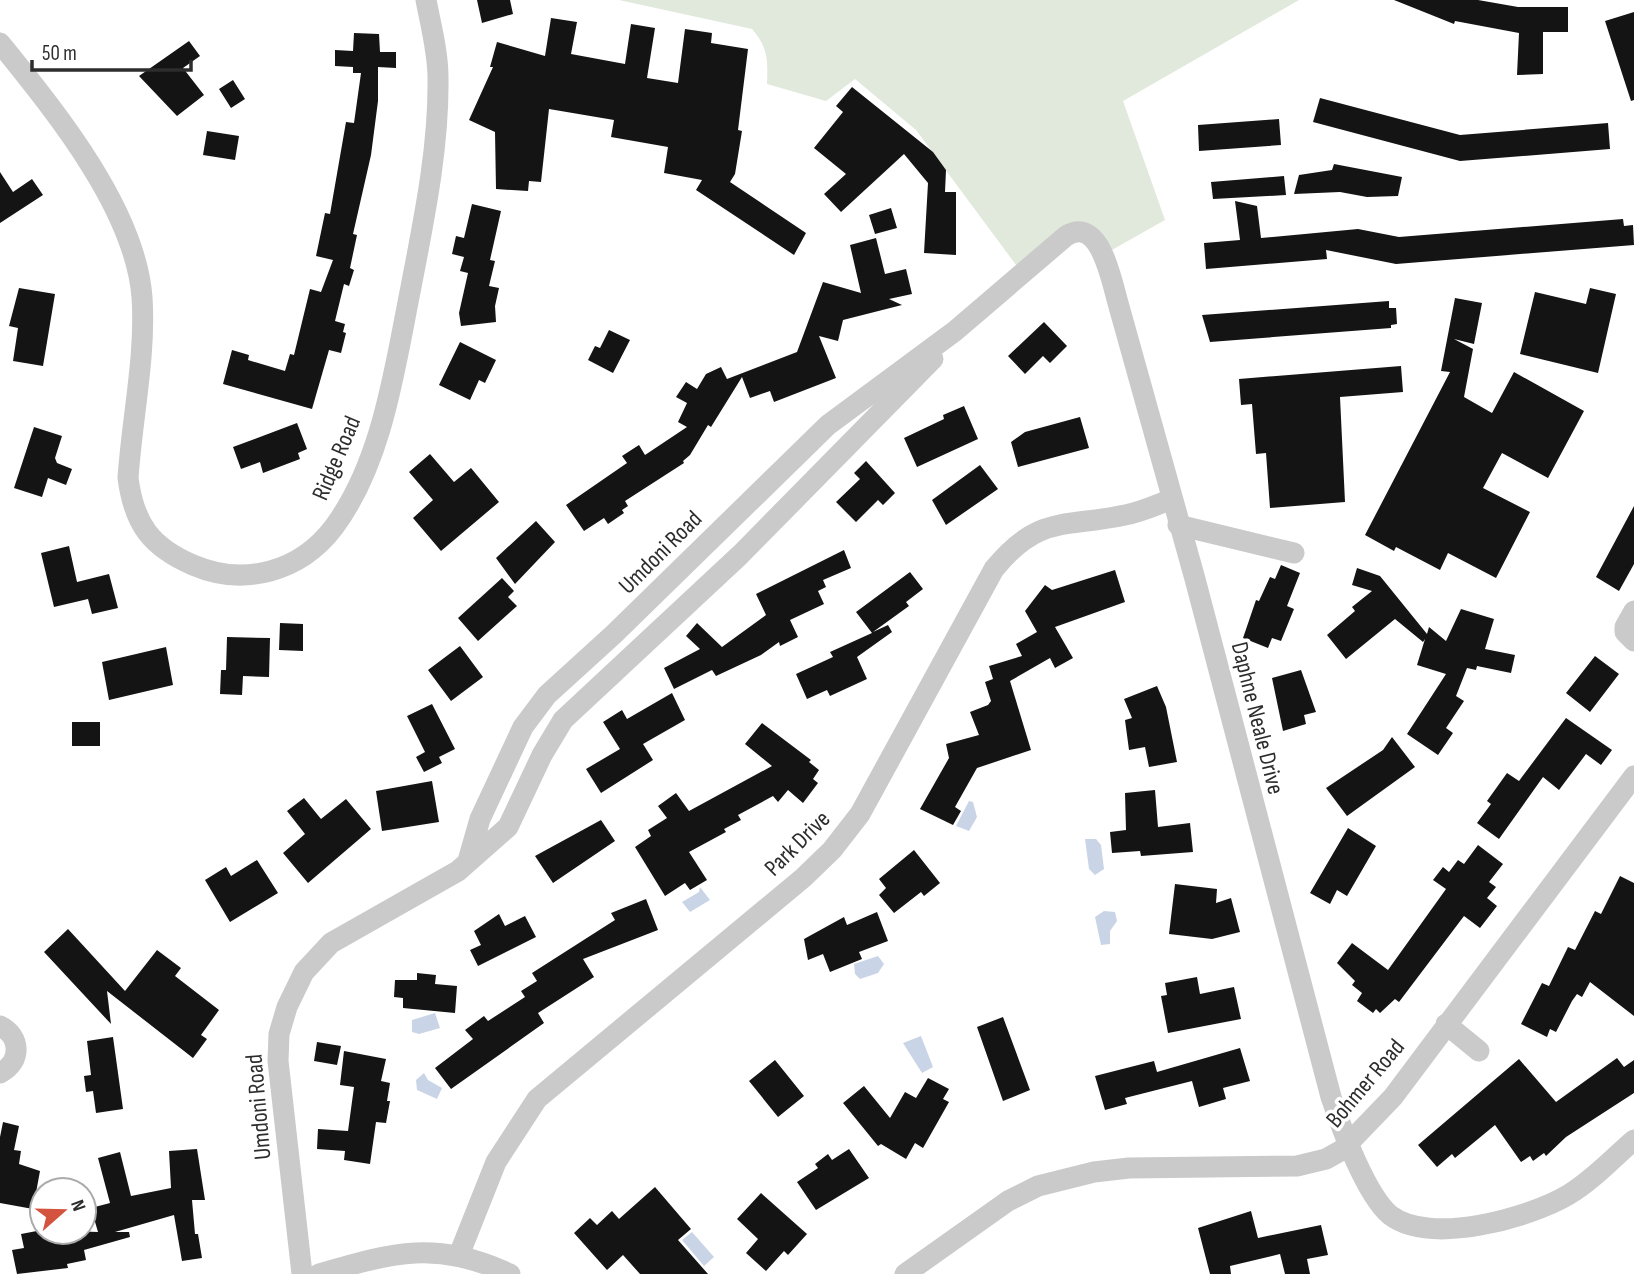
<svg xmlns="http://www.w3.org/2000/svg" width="1634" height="1274" font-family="'Sofia Sans Condensed',sans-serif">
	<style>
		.green { fill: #e0e9db }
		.water { fill: #c9d5e7 }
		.building { fill: #141414 }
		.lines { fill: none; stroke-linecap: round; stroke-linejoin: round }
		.minor { stroke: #cacaca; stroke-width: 21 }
		.labels { text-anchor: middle; stroke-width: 7; stroke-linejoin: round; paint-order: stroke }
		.street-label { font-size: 24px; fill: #2d2d2d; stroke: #fff }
	</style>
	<rect width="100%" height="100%" fill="#fff"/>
	<!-- green -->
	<path class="green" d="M619 0H1299L1123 101 1165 220 1103 255 1084 228 1022 273 916 130 855 79 826 101 767 84C768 60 768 47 752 29Z"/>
	<!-- water -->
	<path class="water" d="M969 801 973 802 977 817 969 831 956 826Z
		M1085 839H1096L1101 845 1104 869 1095 875 1089 869Z
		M700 887 710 900 690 912 682 902 699 892Z
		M1104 911 1115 912 1117 921 1110 931V944L1101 945 1095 917Z
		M878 956 884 964 878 973 860 979 855 974 854 964Z
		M435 1013 440 1028 419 1034 412 1032V1020Z
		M921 1036 933 1067 922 1073 903 1043Z
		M424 1073 428 1080 442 1088 437 1099 417 1090 416 1080Z
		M692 1232 714 1257 704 1266 682 1240Z"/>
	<!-- building -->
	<path class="building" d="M477 0H510L513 14 482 23Z
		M1394 0H1478L1518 7H1568V32H1543V74L1517 75 1519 33 1455 21 1454 24Z
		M1634 12V100L1631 101 1605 21Z
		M551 18 577 22 571 54 625 64 631 24 655 28 647 78 678 83 685 29 712 33 711 43 748 49 738 130 742 131 735 174 730 182 806 233 794 255 696 190 702 180 664 173 668 147 611 137 614 120 549 109 541 182 529 181 528 191 496 189 495 132 469 120 493 67H490L497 42 545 56Z
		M354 33 379 34 380 52H396V68L378 67V101L371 155 353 234 357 235 350 268 354 270 349 286 344 284 335 321 345 324 343 332 346 333 341 353 329 350 312 409 223 384 232 350 249 355 248 360 285 371 290 354 294 355 310 289 321 292 333 260 316 256 325 213 330 214 346 122 354 123 361 73H353V67L335 66V50L353 51Z
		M189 41 200 56 183 68 204 95 177 116 139 76Z
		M233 80 245 99 231 108 219 89Z
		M852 87 933 152 946 170 945 192H956V255L924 253 928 183 904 154 841 212 824 194 846 174 814 148 843 112 836 106Z
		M1320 98 1460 135 1608 123 1610 149 1460 161 1313 122Z
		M1279 119 1281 145 1199 151 1198 125Z
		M207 131 239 136 235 160 203 155Z
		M1334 164 1402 177 1398 196 1367 197 1340 192 1294 194 1299 175 1332 170Z
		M0 172 13 192 32 179 43 195 0 223Z
		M1284 176 1286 195 1213 199 1211 182Z
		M1235 201 1257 206 1261 238 1358 229 1399 237 1623 219 1624 226 1633 225 1634 245 1396 264 1326 250 1327 259 1206 269 1204 243 1240 240Z
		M472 204 501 211 490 260 495 261 489 286 499 288 495 306 496 322 461 326 459 313 468 273 460 271 464 257 452 254 456 236 464 238Z
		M891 208 897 228 875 234 869 215Z
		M876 238 885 274 906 269 912 294 889 299 902 305 843 320 838 341 819 336 836 378 774 402 770 391 750 398 742 377 711 427 708 425 690 455 683 461 684 463 625 501 628 506 622 510 624 513 608 524 604 518 584 531 566 505 627 463 622 456 639 445 645 455 687 427 678 422 687 403 676 397 686 382 697 389 706 374 721 367 727 379 797 352 823 282 861 293 850 245Z
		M19 288 55 294 43 366 13 361 18 328 9 326Z
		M1590 288 1616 294 1598 373 1520 354 1535 292 1586 304Z
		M1455 298 1482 303 1474 344 1454 339 1473 349 1464 397 1492 413 1514 372 1584 411 1548 478 1502 453 1483 488 1530 512 1496 578 1448 553 1440 570 1396 547 1394 551 1365 535 1450 372 1441 371Z
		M1389 301V308H1396L1397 324 1391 325V328L1210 342 1202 315Z
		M1044 322 1067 346 1050 363 1043 356 1025 374 1008 356Z
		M609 330 630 340 613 373 588 360 595 346 600 348Z
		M460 342 496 360 485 383 479 380 470 400 439 385Z
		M1401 366 1403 392 1340 397 1345 502 1270 508 1266 453 1256 454 1252 404 1241 405 1239 379Z
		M964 406 978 439 917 467 904 438 944 419 943 415Z
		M1080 417 1089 448 1018 467 1011 442 1025 432Z
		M297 423 307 449 298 453 300 459 263 473 260 462 241 469 233 447Z
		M34 427 62 436 55 458 57 463 72 469 66 485 48 478 42 497 14 488Z
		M430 454 454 482 471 468 499 502 441 551 413 518 433 500 409 472Z
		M866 461 895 493 883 505 878 500 856 522 836 502 860 479 854 473Z
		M980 465 998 489 946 525 932 500Z
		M1634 506V564L1619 591 1596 577Z
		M536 521 555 542 515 584 496 558Z
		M69 546 77 582 109 574 118 608 92 614 88 599 54 607 41 553Z
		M844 550 851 568 823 580 826 587 818 591 824 604 790 620 798 637 780 646 779 642 761 655 716 676 712 670 674 689 664 668 700 649 686 636 697 623 722 647 766 615 756 594Z
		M1281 565 1300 573 1287 606 1294 609 1281 641 1272 638 1268 648 1243 638 1256 600 1259 601 1270 577 1275 579Z
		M1357 568 1380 576 1427 634 1429 627 1446 641 1461 609 1494 619 1485 649 1515 655 1511 673 1477 666 1476 670 1467 668 1456 696 1464 701 1446 728 1453 733 1438 755 1407 734 1446 674 1417 665 1425 639 1423 642 1395 619 1346 659 1327 635 1355 611 1352 607 1372 591 1352 585Z
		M1115 570 1125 602 1055 627 1073 658 1055 668 1050 658 1010 681 1031 750 977 768 955 807 961 811 953 825 920 809 949 758 946 744 979 735 970 712 988 705 991 701 985 682 993 679 989 666 1022 656 1016 644 1037 632 1025 611 1045 585 1052 590Z
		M910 572 923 589 906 602 909 606 873 632 888 625 892 632 857 657 867 679 830 696 827 690 807 699 796 674 833 657 830 652 872 633 856 612Z
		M502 578 514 591 508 597 517 606 478 641 458 618Z
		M280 623 303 624V651L279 650Z
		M227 637 270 638 269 677 243 676 242 695 220 694 221 670H226Z
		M460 646 483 677 451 701 428 670Z
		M166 647 173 685 109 700 102 662Z
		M1595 656 1619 674 1590 712 1566 693Z
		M1301 670 1316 712 1304 715 1306 724 1283 731 1272 678Z
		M1157 686 1166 707 1177 762 1149 767 1145 747 1129 750 1125 720 1132 718 1124 699Z
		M672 693 685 720 643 744 653 760 601 793 586 769 620 749 603 722 622 710 627 719Z
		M432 704 455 749 439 757 442 763 424 772 416 757 425 752 407 716Z
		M1566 718 1612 750 1601 765 1586 754 1559 790 1543 777 1499 839 1477 823 1491 804 1487 801 1507 773 1519 781Z
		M72 722H100V746H72Z
		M762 723 811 760 809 762 819 770 813 779 818 783 803 803 788 790 778 802 773 796 738 815 741 820 724 829 726 832 689 852 707 880 690 890 685 883 665 896 635 847 651 836 648 830 667 818 658 806 676 793 689 811 772 766 745 744Z
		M1392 737 1415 767 1347 816 1326 788 1383 750Z
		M432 781 439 822 382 831 376 791Z
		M1155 790 1158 827 1190 823 1193 852 1141 856 1140 851 1112 853 1110 832 1126 830 1125 793Z
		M304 798 321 819 346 799 371 829 308 883 283 853 305 834 287 811Z
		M601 820 615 841 553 883 535 856Z
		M1348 828 1376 846 1347 896 1337 890 1330 904 1310 893Z
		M1478 845 1503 864 1489 882 1496 887 1487 898 1497 906 1480 928 1464 916 1399 1002 1395 999 1380 1013 1376 1009 1373 1013 1357 1001 1362 993 1352 985 1355 981 1337 963 1352 943 1388 970 1446 889 1433 880 1443 867 1449 872 1458 860 1464 864Z
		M914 850 940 883 924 896 921 892 894 913 879 895 886 888 879 879Z
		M257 860 278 893 230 922 205 880 226 867 231 876Z
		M1620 876 1634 883V1016L1590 982 1582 997 1577 994 1572 1001 1556 1032 1550 1029 1547 1037 1521 1024 1542 983 1549 986 1568 947 1575 950 1595 911 1601 914Z
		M1175 884 1217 889 1216 903 1231 898 1240 932 1212 939 1169 934Z
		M646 899 658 930 583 959 594 977 538 1013 544 1023 451 1089 435 1068 473 1039 465 1030 484 1016 488 1021 525 997 521 991 537 981 532 973 615 920 611 913Z
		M877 912 888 941 859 952 862 959 830 972 823 954 808 960 804 939 844 917 847 925Z
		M499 914 505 926 525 916 536 937 478 966 470 950 481 945 474 931Z
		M68 929 125 991 157 950 181 968 175 976 219 1010 201 1035 207 1039 193 1058 107 991 111 1024 44 952Z
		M417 973 436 975 435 984 457 986 455 1013 403 1008V998L394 997 395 980H417Z
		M1197 977 1200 994 1234 987 1241 1019 1168 1033 1161 996 1167 995 1165 983Z
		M1003 1017 1030 1090 1003 1101 977 1027Z
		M113 1037 123 1109 96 1113 93 1091 86 1092 84 1076 91 1075 87 1041Z
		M317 1042 341 1046 337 1065 314 1061Z
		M1240 1048 1250 1081 1223 1088 1226 1099 1199 1107 1192 1081 1125 1098 1127 1104 1105 1110 1095 1076 1154 1061 1157 1072Z
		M344 1051 386 1059 381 1081 390 1083 387 1101H390L386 1123 376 1122 370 1164 344 1160 345 1151 317 1149 318 1129 348 1131 354 1087 340 1085Z
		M1617 1058 1624 1067 1634 1060V1093L1566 1137 1546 1156 1544 1153 1533 1161 1530 1156 1521 1162 1495 1125 1455 1158 1452 1154 1437 1167 1418 1145 1519 1059 1556 1102Z
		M775 1060 804 1096 778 1117 749 1081Z
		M928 1078 949 1089 943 1099 949 1102 923 1148 915 1143 906 1159 881 1144 878 1146 843 1103 864 1086 890 1118 905 1092 916 1098Z
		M3 1122 19 1126 14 1150 21 1151 19 1164 40 1171 33 1209 0 1203V1137Z
		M197 1149 205 1200H192L195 1234H198L202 1258 182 1261 174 1215 115 1232H129L130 1237 84 1250 86 1260 67 1264 68 1268 17 1274 12 1250 24 1248 21 1234 42 1230 98 1232 91 1208 110 1203 98 1158 120 1152 131 1196 171 1188 169 1151Z
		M849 1149 869 1178 816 1210 797 1182 818 1168 815 1164 828 1154 832 1160Z
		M655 1187 691 1229 678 1240 708 1274H640L623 1255 607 1270 574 1233 590 1218 597 1225 612 1211 619 1219Z
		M761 1193 807 1234 788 1255 784 1251 766 1271 746 1253 758 1239 737 1219Z
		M1251 1211 1258 1238 1321 1225 1328 1255 1307 1259 1310 1274H1285L1280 1254 1230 1266 1231 1274H1210L1198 1228Z"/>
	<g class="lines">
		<!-- minor -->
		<path class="minor" d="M0 43C54 110 135 208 142 297 146 356 132 418 128 478 134 524 151 547 193 565 244 587 300 572 334 527 383 461 395 366 411 287 424 219 439 148 438 78 438 52 431 26 426 0
			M1178 525 1294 553
			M1634 611 1625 627V632L1634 641
			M468 861 480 819 523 727 547 695 614 634 828 425 955 331 1066 236C1100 215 1111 279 1118 303L1195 579 1331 1097C1341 1127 1366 1195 1390 1215 1430 1246 1529 1218 1568 1195 1592 1181 1613 1158 1634 1140
			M1446 1024 1479 1051
			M0 1026C21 1036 22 1062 0 1073
			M459 1255 496 1162 537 1099 803 878 832 850 860 814 994 569C1039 514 1065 528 1125 515 1141 512 1156 505 1172 499
			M302 1274 278 1061 279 1034 287 1007 304 972 331 943 458 871 508 827 542 755 563 720 740 555 933 359
			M319 1274C395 1252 435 1240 510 1274
			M905 1274 1008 1201 1038 1186 1094 1172 1129 1168 1297 1166 1326 1159 1342 1150 1393 1097 1634 776"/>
	</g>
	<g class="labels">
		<!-- street labels -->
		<g class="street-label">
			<text transform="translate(336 458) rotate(-67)" y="8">Ridge Road</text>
			<text transform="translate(660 552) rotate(-45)" y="8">Umdoni Road</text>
			<text transform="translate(1258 718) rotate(76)" y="8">Daphne Neale Drive</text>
			<text transform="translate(797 843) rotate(-45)" y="8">Park Drive</text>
			<text transform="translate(1365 1083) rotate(-50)" y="8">Bohmer Road</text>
			<text transform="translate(258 1107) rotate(-95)" y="8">Umdoni Road</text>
		</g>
	</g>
	<!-- north arrow -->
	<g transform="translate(63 1211) rotate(70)"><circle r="33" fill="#ffffff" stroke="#ababab" stroke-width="2"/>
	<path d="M0-5L12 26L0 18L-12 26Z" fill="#d3533f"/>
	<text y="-10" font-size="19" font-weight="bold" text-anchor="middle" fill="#2d2d2d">N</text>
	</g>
	<!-- scale -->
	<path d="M32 60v10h159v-10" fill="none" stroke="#2d2d2d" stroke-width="3.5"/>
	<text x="42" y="60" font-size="21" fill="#2d2d2d" stroke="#ffffff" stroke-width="5" paint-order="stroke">50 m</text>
</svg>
